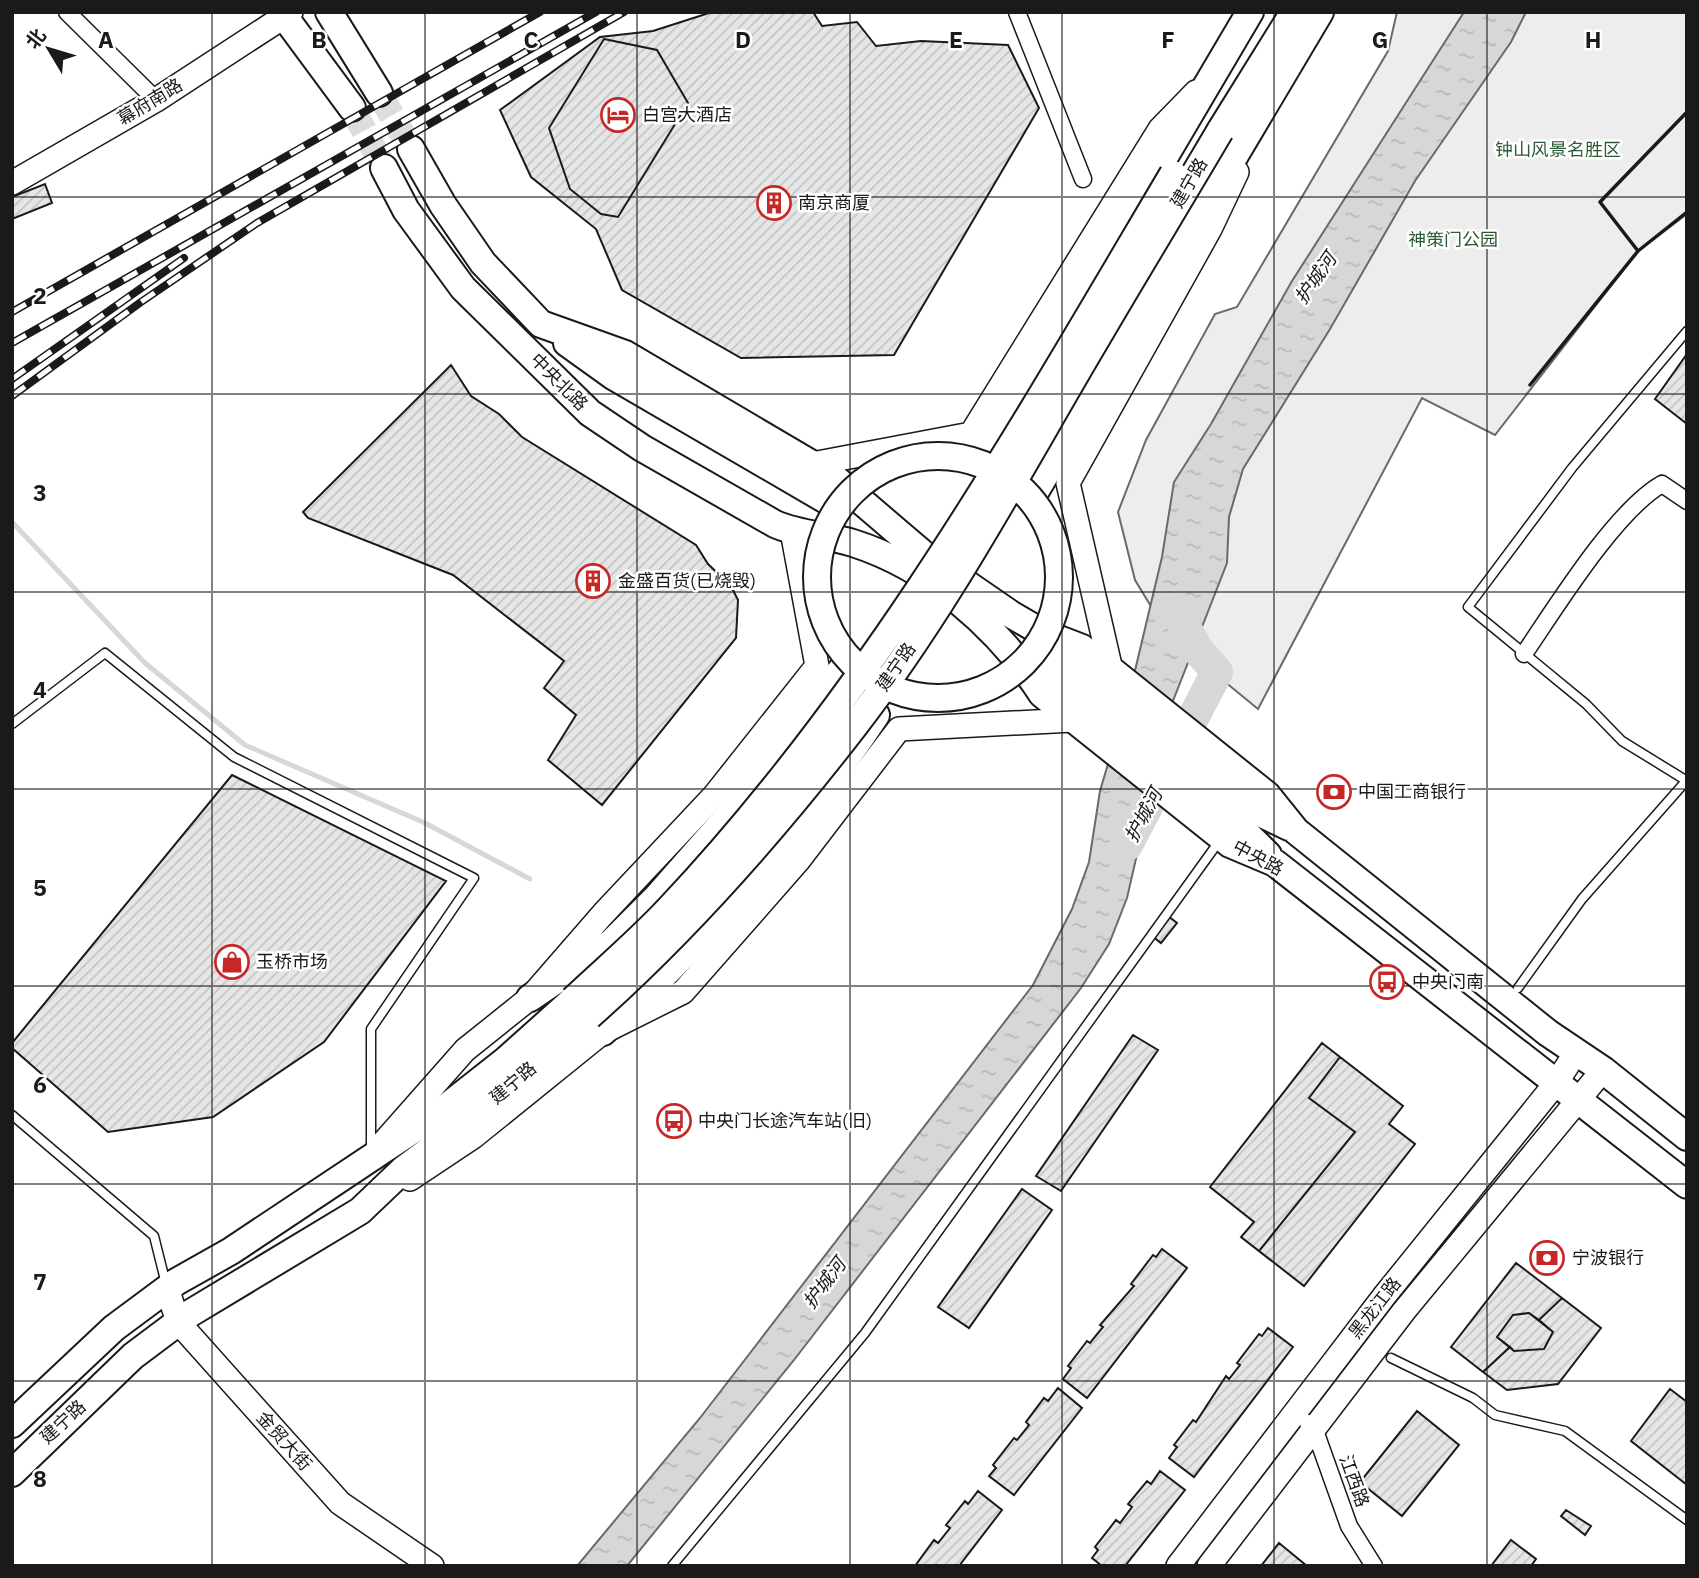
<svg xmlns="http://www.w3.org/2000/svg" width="1699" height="1578" font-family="'IBM Plex Sans','Noto Sans SC',sans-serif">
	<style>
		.built { fill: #ededed; stroke: #6a6a6a; stroke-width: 2 }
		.water { fill: url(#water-ripples); stroke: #6a6a6a; stroke-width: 2 }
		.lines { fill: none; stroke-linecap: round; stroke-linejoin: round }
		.stream { stroke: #d7d7d7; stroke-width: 5 }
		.river { stroke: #d7d7d7; stroke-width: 32 }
		.building { fill: url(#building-hatch); stroke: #1a1a1a; stroke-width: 2 }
		.primary-tunnel { stroke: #ddd; stroke-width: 26; stroke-dasharray: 26 13; stroke-linecap: butt }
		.lane-casing { stroke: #1a1a1a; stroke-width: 11 }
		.street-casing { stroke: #1a1a1a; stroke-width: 19 }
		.secondary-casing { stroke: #1a1a1a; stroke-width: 26 }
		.primary-casing { stroke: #1a1a1a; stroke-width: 30 }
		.lane { stroke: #fff; stroke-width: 8 }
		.street { stroke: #fff; stroke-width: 16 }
		.secondary { stroke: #fff; stroke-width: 23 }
		.primary { stroke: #fff; stroke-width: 26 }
		.rail-casing { stroke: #1a1a1a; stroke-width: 8 }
		.rail { stroke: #fff; stroke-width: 5; stroke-dasharray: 16; stroke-linecap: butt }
		.primary-bridge-casing { stroke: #1a1a1a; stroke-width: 30; stroke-linecap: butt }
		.primary-bridge { stroke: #fff; stroke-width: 26 }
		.wall { stroke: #1a1a1a; stroke-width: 3.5 }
		.grid { fill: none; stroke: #1a1a1a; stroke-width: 2; stroke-opacity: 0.55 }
		.labels { text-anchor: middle; stroke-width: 5; stroke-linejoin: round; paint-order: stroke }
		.street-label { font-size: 18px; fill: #1a1a1a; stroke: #fff }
		.poi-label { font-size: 18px; fill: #1a1a1a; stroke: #fff; text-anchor: start }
		.park-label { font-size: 18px; fill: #2b5a34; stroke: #fff }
		.water-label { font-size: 19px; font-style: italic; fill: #1a1a1a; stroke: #fff }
		.grid-label { font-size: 23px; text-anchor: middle; font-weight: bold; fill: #1a1a1a; stroke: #fff; stroke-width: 5; stroke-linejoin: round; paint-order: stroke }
	</style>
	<defs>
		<pattern id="water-ripples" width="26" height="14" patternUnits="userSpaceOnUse" patternTransform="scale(1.75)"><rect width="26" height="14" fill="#d7d7d7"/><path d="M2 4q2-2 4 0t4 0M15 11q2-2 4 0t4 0" fill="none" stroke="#b8b8b8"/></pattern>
		<pattern id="building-hatch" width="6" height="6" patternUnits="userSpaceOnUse" patternTransform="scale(1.75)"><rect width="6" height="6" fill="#e6e6e6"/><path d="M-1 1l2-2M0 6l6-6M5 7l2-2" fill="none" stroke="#c5c5c5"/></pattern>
	</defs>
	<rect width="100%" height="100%" fill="#fff"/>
	<!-- built -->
	<path class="built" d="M1397 12H1687V214L1638 251 1495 435 1422 398 1258 709 1219 677H1207L1203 663 1179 643 1155 613 1135 580 1118 512 1146 440 1215 314 1237 307 1388 51Z"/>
	<!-- water -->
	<path class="water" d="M1464 12H1526L1511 42 1415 181 1330 329 1243 469 1229 517 1227 563 1171 706 1127 898 1109 944 1081 988 794 1360 627 1566H577L700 1418 1033 985 1072 909 1089 862 1100 791 1133 679 1162 557 1174 482 1211 424 1292 281Z"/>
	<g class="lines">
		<!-- stream -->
		<path class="stream" d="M12 522 145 663 245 745 425 823 530 879"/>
		<!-- river -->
		<path class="river" d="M1127 845 1217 672 1197 649 1174 607"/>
	</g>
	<!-- building -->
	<path class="building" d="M712 12H813L822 26 857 22 876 46 921 41 1008 45 1039 108 894 355 741 358 622 290 596 229 531 177 500 110 600 37 653 31Z
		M604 39 657 50 688 103 618 217 601 214 570 189 549 128Z
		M45 184 52 203 12 219V197Z
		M1687 354V424L1655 399Z
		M451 365 471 396 499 414 522 437 696 545 708 564 731 586 738 600 736 638 602 805 548 760 576 715 544 688 564 661 453 575 308 518 303 512Z
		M232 775 446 881 324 1042 213 1117 108 1132 12 1048V1043Z
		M1168 916 1177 923 1161 943 1152 936Z
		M1133 1035 1158 1050 1061 1191 1036 1176Z
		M1322 1043 1403 1106 1389 1124 1415 1144 1304 1286 1241 1237 1254 1222 1210 1187Z
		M1340 1057 1403 1106 1389 1124 1415 1144 1304 1286 1259 1251 1355 1132 1309 1098Z
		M1022 1189 1052 1210 969 1328 938 1307Z
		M1162 1249 1187 1268 1087 1398 1063 1379 1071 1368 1068 1366 1087 1341 1090 1343 1103 1327 1100 1325 1134 1286 1131 1284 1153 1255 1156 1257Z
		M1516 1263 1562 1298 1539 1320 1529 1313 1513 1315 1497 1337 1510 1347 1483 1372 1451 1347Z
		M1562 1298 1601 1328 1558 1384 1507 1390 1483 1372 1510 1347 1514 1351 1544 1349 1553 1332 1539 1320Z
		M1529 1313 1553 1332 1544 1349 1514 1351 1497 1337 1513 1315Z
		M1268 1328 1293 1347 1194 1477 1169 1458 1177 1447 1174 1445 1193 1420 1196 1422 1226 1376 1229 1379 1240 1365 1237 1363 1259 1334 1262 1336Z
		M1058 1388 1082 1408 1014 1495 989 1476 996 1468 993 1465 1014 1438 1017 1440 1029 1425 1026 1422 1044 1398 1048 1401Z
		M1670 1389 1687 1402V1485L1631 1441Z
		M1670 1389 1687 1402V1485L1631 1441Z
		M1417 1411 1459 1445 1402 1516 1360 1482Z
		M1160 1471 1185 1490 1125 1566H1102L1092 1558 1098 1550 1095 1547 1116 1520 1120 1523 1132 1507 1128 1504 1147 1481 1151 1484Z
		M978 1491 1002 1510 959 1566H915L934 1540 938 1543 950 1528 946 1525 965 1501 968 1504Z
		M1566 1510 1591 1526 1585 1535 1561 1516Z
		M1511 1540 1536 1559 1531 1566H1491Z
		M1279 1543 1307 1566H1261Z"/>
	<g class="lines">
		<!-- primary-tunnel -->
		<path class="primary-tunnel" d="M379 93 411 149
			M352 108 384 168"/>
		<!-- lane casing -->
		<g class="lane-casing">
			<path id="lane" d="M1687 331 1572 468 1468 607 1586 704 1622 741 1687 781
				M12 724 105 653 234 757 474 878 371 1029V1150
				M1518 988 1582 899 1687 780
				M12 1115 154 1236 166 1284
				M1391 1358 1473 1398 1495 1415 1565 1431 1687 1520
				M672 1566 865 1333 1220 840"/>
		</g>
		<!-- street casing -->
		<g class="street-casing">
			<path id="street" d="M67 12 156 100
				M1017 12 1083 179
				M1524 654C1556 607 1615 511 1662 484L1687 501
				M1308 1423 1314 1428 1349 1526 1374 1566"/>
		</g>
		<!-- secondary casing -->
		<g class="secondary-casing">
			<path id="secondary" d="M12 183 156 100 291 12
				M812 464 971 434 1160 129 1196 92
				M1111 670 1068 483 1210 229 1237 172
				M382 1144 465 1050 530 998 603 914 714 796 817 666 792 531
				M410 1179 473 1137 603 1032 683 992 798 861 899 729 1073 720
				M167 1288 178 1322 340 1503 432 1566
				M1178 1566 1385 1295 1556 1083 1575 1054
				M1209 1566 1404 1311 1603 1070"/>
		</g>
		<!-- primary casing -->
		<g class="primary-casing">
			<path id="primary" d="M281 12 352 108
				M329 12 379 93
				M1220 131 1294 12
				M411 149 443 205 483 263 541 324 625 354 832 476 922 553 1012 615 1043 633 1082 648 1111 670 1267 795 1296 831 1548 1033 1603 1070 1687 1137
				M384 168 406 210 463 288 590 413 642 448 775 524C800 535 827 535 853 543 931 568 998 627 1042 694L1230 844 1275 863 1687 1185
				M567 343 613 376 838 507
				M975 460 1053 346 1250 12
				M1032 497 1320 12
				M1042 641 1252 809 1289 827
				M1029 659C1109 722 1197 781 1268 855
				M530 998 612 942 655 899 729 815 794 725 849 661
				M603 1032C708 939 798 832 876 715
				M12 1424 114 1328 176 1282 231 1251 440 1112 506 1060 573 1000
				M12 1473 133 1356 189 1314 360 1211 404 1169 465 1124 589 1016"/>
		</g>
		<!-- lane -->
		<use href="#lane" class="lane"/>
		<!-- street -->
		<use href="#street" class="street"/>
		<!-- secondary -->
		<use href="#secondary" class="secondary"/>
		<!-- primary -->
		<use href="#primary" class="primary"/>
		<!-- rail casing -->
		<g class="rail-casing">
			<path id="rail" d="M12 312 540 12
				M12 343 596 12
				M12 379 184 258
				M12 396 141 302 257 223 624 12"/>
		</g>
		<!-- rail -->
		<use href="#rail" class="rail"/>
		<!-- primary-bridge casing -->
		<g class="primary-bridge-casing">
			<path id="primary-bridge" d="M817 577a121 121 0 1 1 242 0a121 121 0 1 1-242 0Z
				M573 1000C605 970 639 941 669 909 874 692 1022 429 1173 174
				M589 1016C686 930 773 831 852 729 944 611 1015 477 1091 348 1133 276 1177 204 1220 131"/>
		</g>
		<!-- primary-bridge -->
		<use href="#primary-bridge" class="primary-bridge"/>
		<!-- wall -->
		<path class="wall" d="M1638 251 1600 202 1687 112
			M1530 385 1638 251 1687 212"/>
	</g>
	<!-- grid -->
	<path class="grid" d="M212 12V1566M425 12V1566M637 12V1566M850 12V1566M1062 12V1566M1274 12V1566M1487 12V1566M12 197H1687M12 394H1687M12 592H1687M12 789H1687M12 986H1687M12 1184H1687M12 1381H1687"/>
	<!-- icons -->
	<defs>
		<g id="hotel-ring" transform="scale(1.75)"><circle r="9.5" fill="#fff" stroke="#c62828" stroke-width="1.5"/><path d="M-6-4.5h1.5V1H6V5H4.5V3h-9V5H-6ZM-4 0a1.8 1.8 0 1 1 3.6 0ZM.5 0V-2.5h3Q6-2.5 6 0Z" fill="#c62828"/></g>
		<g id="building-ring" transform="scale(1.75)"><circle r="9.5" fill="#fff" stroke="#c62828" stroke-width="1.5"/><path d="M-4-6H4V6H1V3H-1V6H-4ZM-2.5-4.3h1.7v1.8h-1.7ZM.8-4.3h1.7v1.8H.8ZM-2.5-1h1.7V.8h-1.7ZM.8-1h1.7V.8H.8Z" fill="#c62828"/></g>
		<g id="bank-ring" transform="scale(1.75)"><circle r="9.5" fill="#fff" stroke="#c62828" stroke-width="1.5"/><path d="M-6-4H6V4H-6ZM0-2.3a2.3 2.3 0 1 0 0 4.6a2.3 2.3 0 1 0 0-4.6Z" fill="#c62828"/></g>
		<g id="shop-ring" transform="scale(1.75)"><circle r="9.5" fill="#fff" stroke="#c62828" stroke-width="1.5"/><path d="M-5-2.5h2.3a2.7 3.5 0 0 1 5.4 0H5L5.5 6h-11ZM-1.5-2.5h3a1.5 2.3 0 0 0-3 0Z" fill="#c62828"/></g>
		<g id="bus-ring" transform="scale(1.75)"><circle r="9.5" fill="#fff" stroke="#c62828" stroke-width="1.5"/><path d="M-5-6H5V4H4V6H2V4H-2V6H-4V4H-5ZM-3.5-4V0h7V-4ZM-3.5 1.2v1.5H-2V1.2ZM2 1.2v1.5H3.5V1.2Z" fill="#c62828"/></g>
	</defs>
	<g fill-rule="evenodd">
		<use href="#hotel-ring" x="618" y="115"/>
		<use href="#building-ring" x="774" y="203"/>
		<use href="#building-ring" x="593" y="581"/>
		<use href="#bank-ring" x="1334" y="792"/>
		<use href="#shop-ring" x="232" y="962"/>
		<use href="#bus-ring" x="1387" y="982"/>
		<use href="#bus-ring" x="674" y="1121"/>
		<use href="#bank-ring" x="1547" y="1258"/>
	</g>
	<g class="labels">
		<!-- street labels -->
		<g class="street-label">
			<text transform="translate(150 102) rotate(-31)" y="6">幕府南路</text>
			<text transform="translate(1189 183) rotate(-60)" y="6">建宁路</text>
			<text transform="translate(559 382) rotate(45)" y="6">中央北路</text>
			<text transform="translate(896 667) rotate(-55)" y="6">建宁路</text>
			<text transform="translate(1258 858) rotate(28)" y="6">中央路</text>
			<text transform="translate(513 1083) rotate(-40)" y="6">建宁路</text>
			<text transform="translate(1375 1308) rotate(-52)" y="6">黑龙江路</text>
			<text transform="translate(63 1422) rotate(-43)" y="6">建宁路</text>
			<text transform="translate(284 1441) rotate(48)" y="6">金贸大街</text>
			<text transform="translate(1354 1481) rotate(70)" y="6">江西路</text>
		</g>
		<!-- poi labels -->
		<g class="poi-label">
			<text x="642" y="121">白宫大酒店</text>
			<text x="798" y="209">南京商厦</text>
			<text x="618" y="587">金盛百货(已烧毁)</text>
			<text x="1358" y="798">中国工商银行</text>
			<text x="256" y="968">玉桥市场</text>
			<text x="1412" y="988">中央门南</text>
			<text x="698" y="1127">中央门长途汽车站(旧)</text>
			<text x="1572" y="1264">宁波银行</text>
		</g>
		<!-- park labels -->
		<g class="park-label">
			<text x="1558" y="156">钟山风景名胜区</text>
			<text x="1453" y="246">神策门公园</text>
		</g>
		<!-- water labels -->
		<g class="water-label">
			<text transform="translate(1315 278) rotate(-55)" y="7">护城河</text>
			<text transform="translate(1143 815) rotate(-62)" y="7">护城河</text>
			<text transform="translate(824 1283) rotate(-53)" y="7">护城河</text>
		</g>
	</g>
	<g class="grid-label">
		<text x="106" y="48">A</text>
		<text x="319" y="48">B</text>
		<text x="531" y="48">C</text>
		<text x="743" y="48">D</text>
		<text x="956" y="48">E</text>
		<text x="1168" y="48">F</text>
		<text x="1380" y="48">G</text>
		<text x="1593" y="48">H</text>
		<text x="40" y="304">2</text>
		<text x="40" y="501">3</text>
		<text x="40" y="698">4</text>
		<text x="40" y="896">5</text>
		<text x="40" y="1093">6</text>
		<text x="40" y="1290">7</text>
		<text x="40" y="1487">8</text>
	</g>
	<!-- border -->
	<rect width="1699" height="1578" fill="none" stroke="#1a1a1a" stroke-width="28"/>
	<!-- north arrow -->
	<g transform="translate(49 49) rotate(308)" stroke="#ffffff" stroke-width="5" paint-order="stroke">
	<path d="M0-5L12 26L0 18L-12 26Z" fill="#1a1a1a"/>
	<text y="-10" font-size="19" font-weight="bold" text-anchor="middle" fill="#1a1a1a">北</text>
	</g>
</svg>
